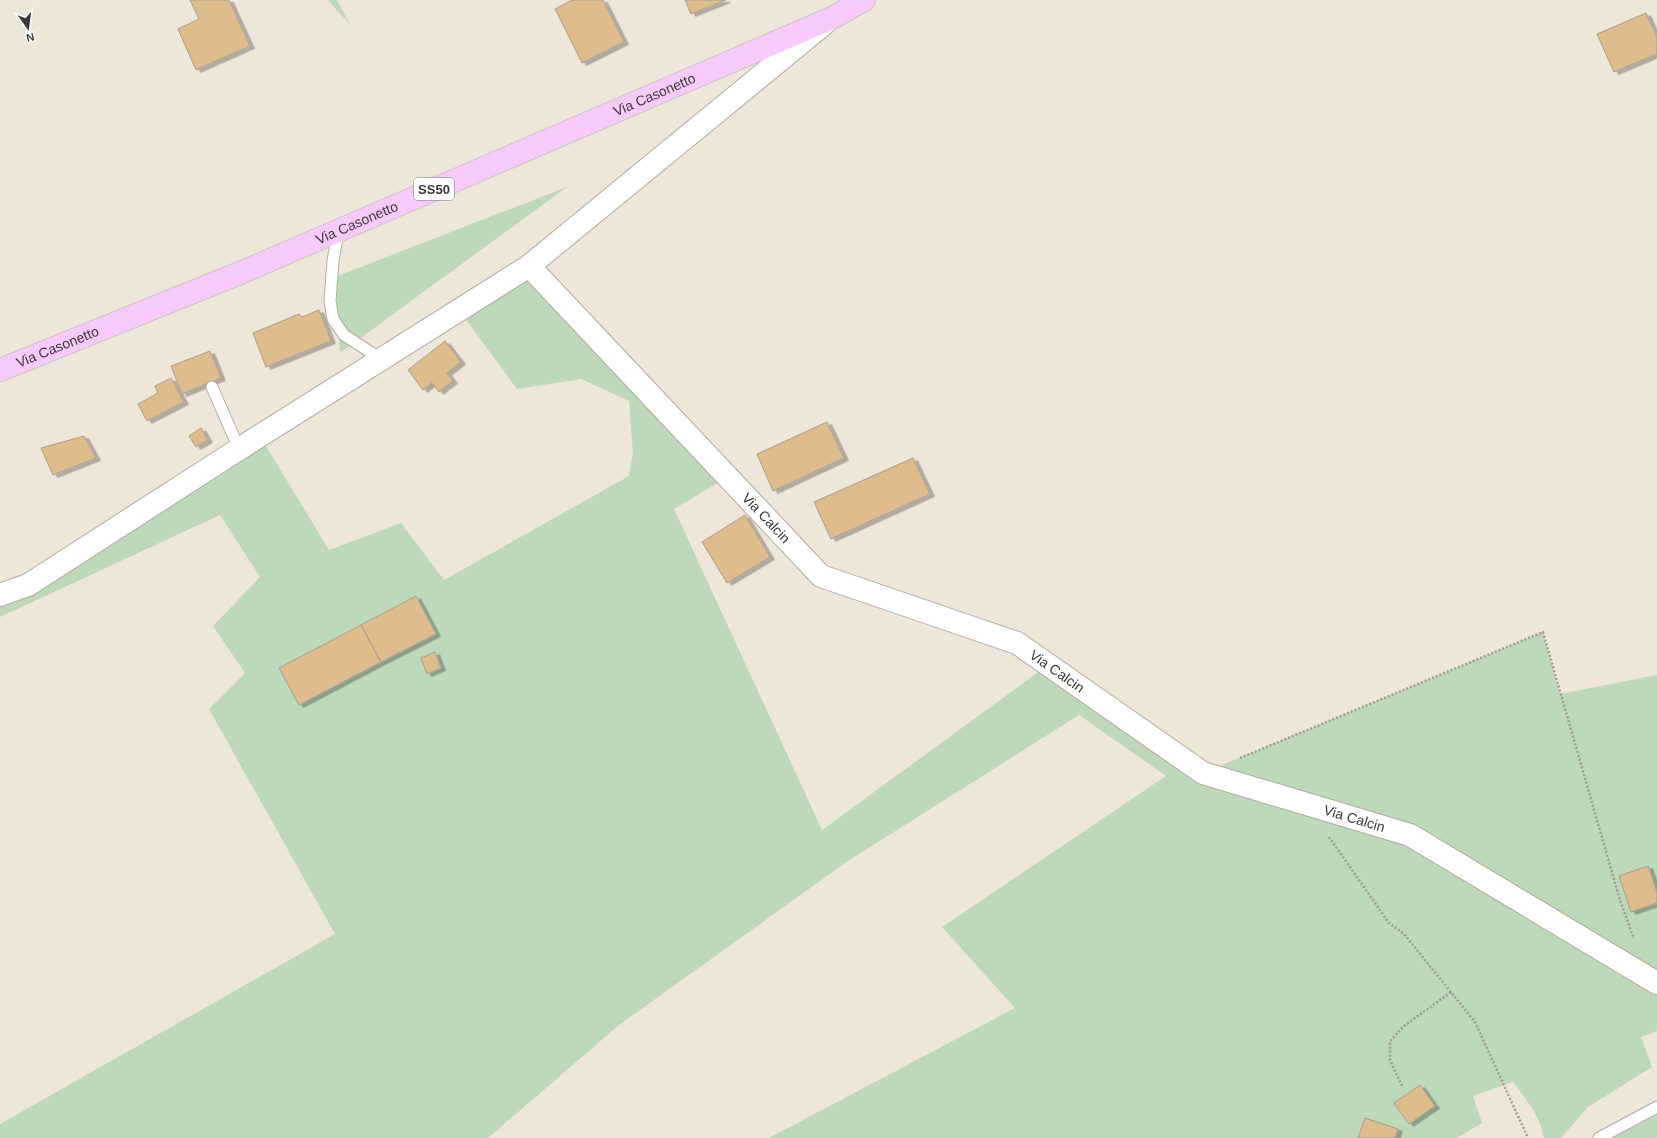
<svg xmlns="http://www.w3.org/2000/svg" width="1657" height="1138" font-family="Arial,sans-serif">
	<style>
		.green { fill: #bdd8ba }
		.building { fill: #debc8b; stroke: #a89f93; filter: url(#shadow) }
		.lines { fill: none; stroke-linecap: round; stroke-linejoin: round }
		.lane-casing { stroke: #b4aba0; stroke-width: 13 }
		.street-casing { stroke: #b4aba0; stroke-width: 24 }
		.primary-casing { stroke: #c8c7c6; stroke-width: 24 }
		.path { stroke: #a19b92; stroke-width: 2.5; stroke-dasharray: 2 2; stroke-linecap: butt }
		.lane { stroke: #fff; stroke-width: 11 }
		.street { stroke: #fff; stroke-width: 22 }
		.primary { stroke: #f8cafb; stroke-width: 22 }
		.labels { text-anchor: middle; stroke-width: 3; stroke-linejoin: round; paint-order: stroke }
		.shield { fill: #fff; stroke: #767470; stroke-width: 1 }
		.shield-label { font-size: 13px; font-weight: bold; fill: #3b3833 }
		.street-label { font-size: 14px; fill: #3b3833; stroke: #fff }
	</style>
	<defs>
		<filter id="shadow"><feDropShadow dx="4.5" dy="2.5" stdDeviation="0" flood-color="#0004"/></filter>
	</defs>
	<rect width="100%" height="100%" fill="#efe6da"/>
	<!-- green -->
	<path class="green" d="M328 0H337L351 26Z
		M567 187 340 353 335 277Z
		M529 266 728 477 674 509 822 830 1048 665 1203 773 1543 632 1560 694 1657 675V1031L1641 1037 1652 1067 1588 1107 1561 1138H1544C1540 1116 1526 1099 1513 1082L1473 1096 1482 1123 1457 1138H769L1015 1008 942 927 1166 776 1079 715 848 861 619 1025 488 1138H0V1124L335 934 209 709 245 673 213 626 260 577 220 515 0 617V595L260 436 329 550 401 523 444 580 629 476 633 453 629 401 581 379 517 389 459 310Z
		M1657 1107V1138H1599Z"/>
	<!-- building -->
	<path class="building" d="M190 0H229L250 46 196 70 178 29 199 19Z
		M572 0H603L624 42 582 63 555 9Z
		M685 0H726L691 14Z
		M1646 13 1657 37V54L1614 72 1597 34Z
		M319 310 331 341 266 367 253 333 299 314 302 317Z
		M445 341 461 362 447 373 453 381 439 392 432 383 423 390 408 370Z
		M210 351 221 378 182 394 171 366Z
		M171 378 184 402 147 421 138 404 158 393 155 386Z
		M827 422 844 458 773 491 757 454Z
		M201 428 208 440 196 447 189 436Z
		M84 436 96 458 53 475 41 448Z
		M913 458 930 494 831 539 814 502Z
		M745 515 770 557 727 583 702 542Z
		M416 596 436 634 381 662 361 625Z
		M361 625 381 662 299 705 279 668Z
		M435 652 441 668 427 674 421 658Z
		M1648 866 1657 892V903L1631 912 1619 876Z
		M1420 1085 1435 1106 1409 1124 1394 1103Z
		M1365 1118 1398 1129 1395 1138H1358Z"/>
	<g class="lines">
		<!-- lane casing -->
		<g class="lane-casing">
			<path id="lane" d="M338 231 333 261 330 301 333 319 344 335 381 359
				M212 387 239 449
				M1599 1138 1657 1107"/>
		</g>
		<!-- street casing -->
		<g class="street-casing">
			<g id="street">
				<path id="s1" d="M529 266 821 576 1017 643 1203 773 1410 835 1657 983"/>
				<path d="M0 595 28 585 239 449 529 266 824 24"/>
			</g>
		</g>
		<!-- primary casing -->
		<g class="primary-casing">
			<g id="primary">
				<path id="s2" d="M0 370 240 273 832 18 864 0"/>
			</g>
		</g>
		<!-- path -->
		<path class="path" d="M1240 758 1543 632 1620 900 1634 939
			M1329 837 1389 923 1404 934 1475 1022 1528 1138
			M1402 1086 1390 1060V1041L1404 1026 1451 992"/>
		<!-- lane -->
		<use href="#lane" class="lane"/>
		<!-- street -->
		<use href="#street" class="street"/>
		<!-- primary -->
		<use href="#primary" class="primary"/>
	</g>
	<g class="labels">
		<!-- shield labels -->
		<rect class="shield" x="414" y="178" width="40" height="22" rx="3"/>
		<g class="shield-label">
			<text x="434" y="194">SS50</text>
		</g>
		<!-- street labels -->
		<g class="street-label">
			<text dy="5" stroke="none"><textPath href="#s2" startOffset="710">Via Casonetto</textPath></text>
			<text dy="5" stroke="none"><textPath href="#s2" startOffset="386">Via Casonetto</textPath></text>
			<text dy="5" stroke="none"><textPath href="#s2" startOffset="62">Via Casonetto</textPath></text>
			<text dy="5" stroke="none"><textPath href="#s1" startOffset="346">Via Calcin</textPath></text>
			<text dy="5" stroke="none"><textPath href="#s1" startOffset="682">Via Calcin</textPath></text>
			<text dy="5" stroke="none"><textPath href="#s1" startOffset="1018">Via Calcin</textPath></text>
		</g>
	</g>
	<!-- north arrow -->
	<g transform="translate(28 28) rotate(166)" stroke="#ffffff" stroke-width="3" paint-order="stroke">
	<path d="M0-3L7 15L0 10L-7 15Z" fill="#3b3833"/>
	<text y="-6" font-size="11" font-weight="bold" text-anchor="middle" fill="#3b3833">N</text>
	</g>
</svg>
